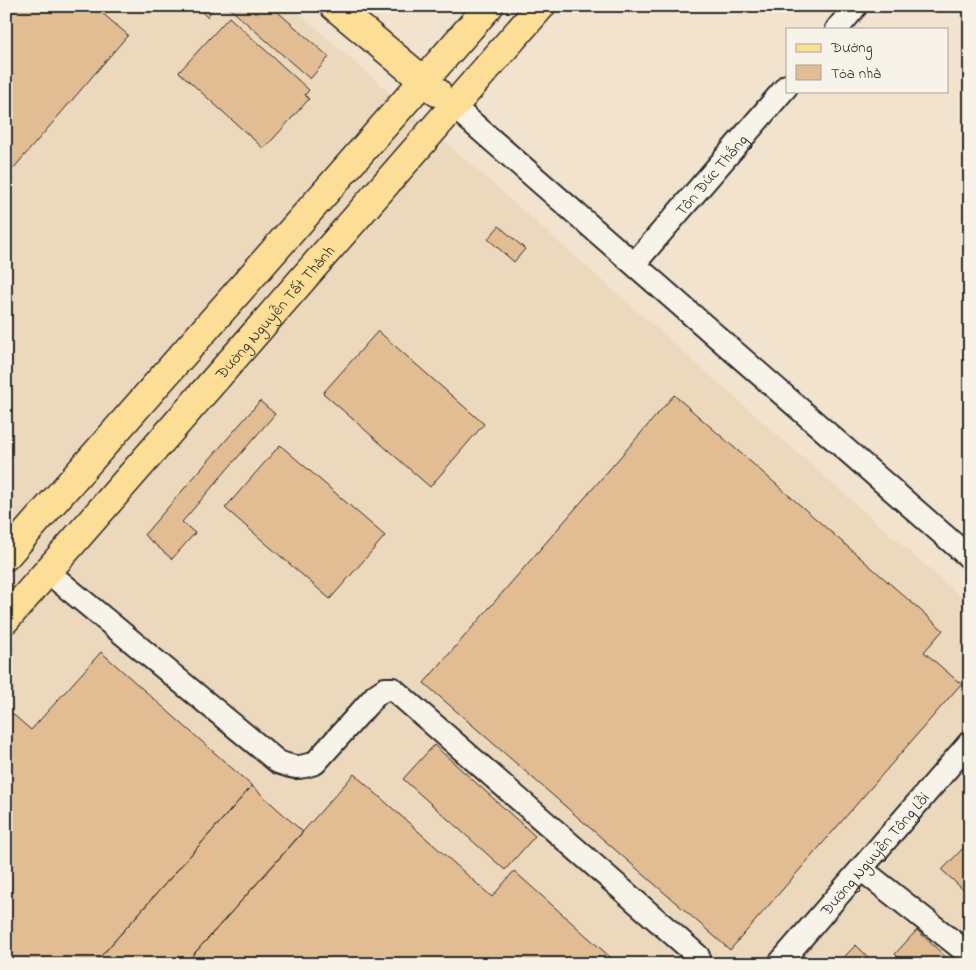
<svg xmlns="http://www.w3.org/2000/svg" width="976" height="970" font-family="'Indie Flower',sans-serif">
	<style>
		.built { fill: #ecd8bc }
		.building { fill: #e2bd93; stroke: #2b2b2b }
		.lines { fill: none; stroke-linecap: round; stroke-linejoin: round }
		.minor-casing { stroke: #2b2b2b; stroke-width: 26 }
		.major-casing { stroke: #2b2b2b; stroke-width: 31 }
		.minor { stroke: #f7f3e8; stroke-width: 22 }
		.major { stroke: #fdde96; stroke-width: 28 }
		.labels { text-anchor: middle; stroke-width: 5; stroke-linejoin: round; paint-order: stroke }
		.street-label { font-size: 16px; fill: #2b2b2b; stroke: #f7f3e8 }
	</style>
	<rect width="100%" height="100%" fill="#f1e3ce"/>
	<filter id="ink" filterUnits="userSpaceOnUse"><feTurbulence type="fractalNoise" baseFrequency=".02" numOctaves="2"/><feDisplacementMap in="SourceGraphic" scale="10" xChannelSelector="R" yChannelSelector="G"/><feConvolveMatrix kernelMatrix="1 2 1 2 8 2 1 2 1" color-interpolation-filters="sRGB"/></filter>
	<g filter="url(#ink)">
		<!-- built -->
		<path class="built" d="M6 6H291L970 605V964H6Z"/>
		<!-- building -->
		<path class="building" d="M6 6H94L128 35 6 177Z
			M195 6H215L207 17Z
			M227 6H271L329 57 310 79Z
			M229 17 309 90 305 95 309 99 264 149 179 72Z
			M499 226 525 249 514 262 488 239Z
			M378 331 484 424 430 487 323 393Z
			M674 395 943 630 924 652 961 684 730 950 424 683Z
			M260 401 275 414 182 522 195 533 172 559 144 535Z
			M280 445 385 536 330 599 225 508Z
			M101 652 252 786 94 964H6V712L8 710 31 730Z
			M434 745 535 836 505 870 403 779Z
			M354 774 492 897 514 871 618 964H185Z
			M252 786 303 832 185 964H94Z
			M970 841V896L942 870Z
			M917 930 953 964H905L895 954Z
			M856 945 870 959 866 964H847L842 959Z"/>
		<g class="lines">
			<!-- minor casing -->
			<g class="minor-casing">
				<g id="minor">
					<path d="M837 29 856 6"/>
					<path d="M453 106 970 558"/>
					<path id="s1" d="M634 264 787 86"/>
					<path d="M48 572 278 762C295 768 297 769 315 763L376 695 385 689H393L698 956"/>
					<path d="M861 869 970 955"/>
					<path id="s2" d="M779 964 970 742"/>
				</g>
			</g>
			<!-- major casing -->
			<g class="major-casing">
				<g id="major">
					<path d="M334 6 437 92"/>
					<path d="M6 556 489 6"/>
					<path id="s3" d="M6 619 541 6"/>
				</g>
			</g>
			<!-- minor -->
			<use href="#minor" class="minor"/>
			<!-- major -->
			<use href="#major" class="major"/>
		</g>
	</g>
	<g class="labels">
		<!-- street labels -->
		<g class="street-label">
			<text dy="6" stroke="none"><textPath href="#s1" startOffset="118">Tôn Đức Thắng</textPath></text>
			<text dy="6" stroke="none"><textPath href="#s3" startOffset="408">Đường Nguyễn Tất Thành</textPath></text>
			<text dy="6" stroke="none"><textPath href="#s2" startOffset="146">Đường Nguyễn Tông Lỗi</textPath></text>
		</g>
	</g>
	<!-- margin -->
	<rect width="976" height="970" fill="none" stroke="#f7f3e8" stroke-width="25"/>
	<rect x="12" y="12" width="951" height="945" fill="none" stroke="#2b2b2b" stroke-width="2" filter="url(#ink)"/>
	<!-- legend -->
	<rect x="786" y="28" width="162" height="65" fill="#f7f3e8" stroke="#a5a39c"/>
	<rect x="796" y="44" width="25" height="8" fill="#fdde96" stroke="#a5a39c"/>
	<text x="831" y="52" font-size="15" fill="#2b2b2b">Đường</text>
	<rect x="796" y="65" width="25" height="15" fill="#e2bd93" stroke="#a5a39c"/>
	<text x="831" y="78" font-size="15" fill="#2b2b2b">Tòa nhà</text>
</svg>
